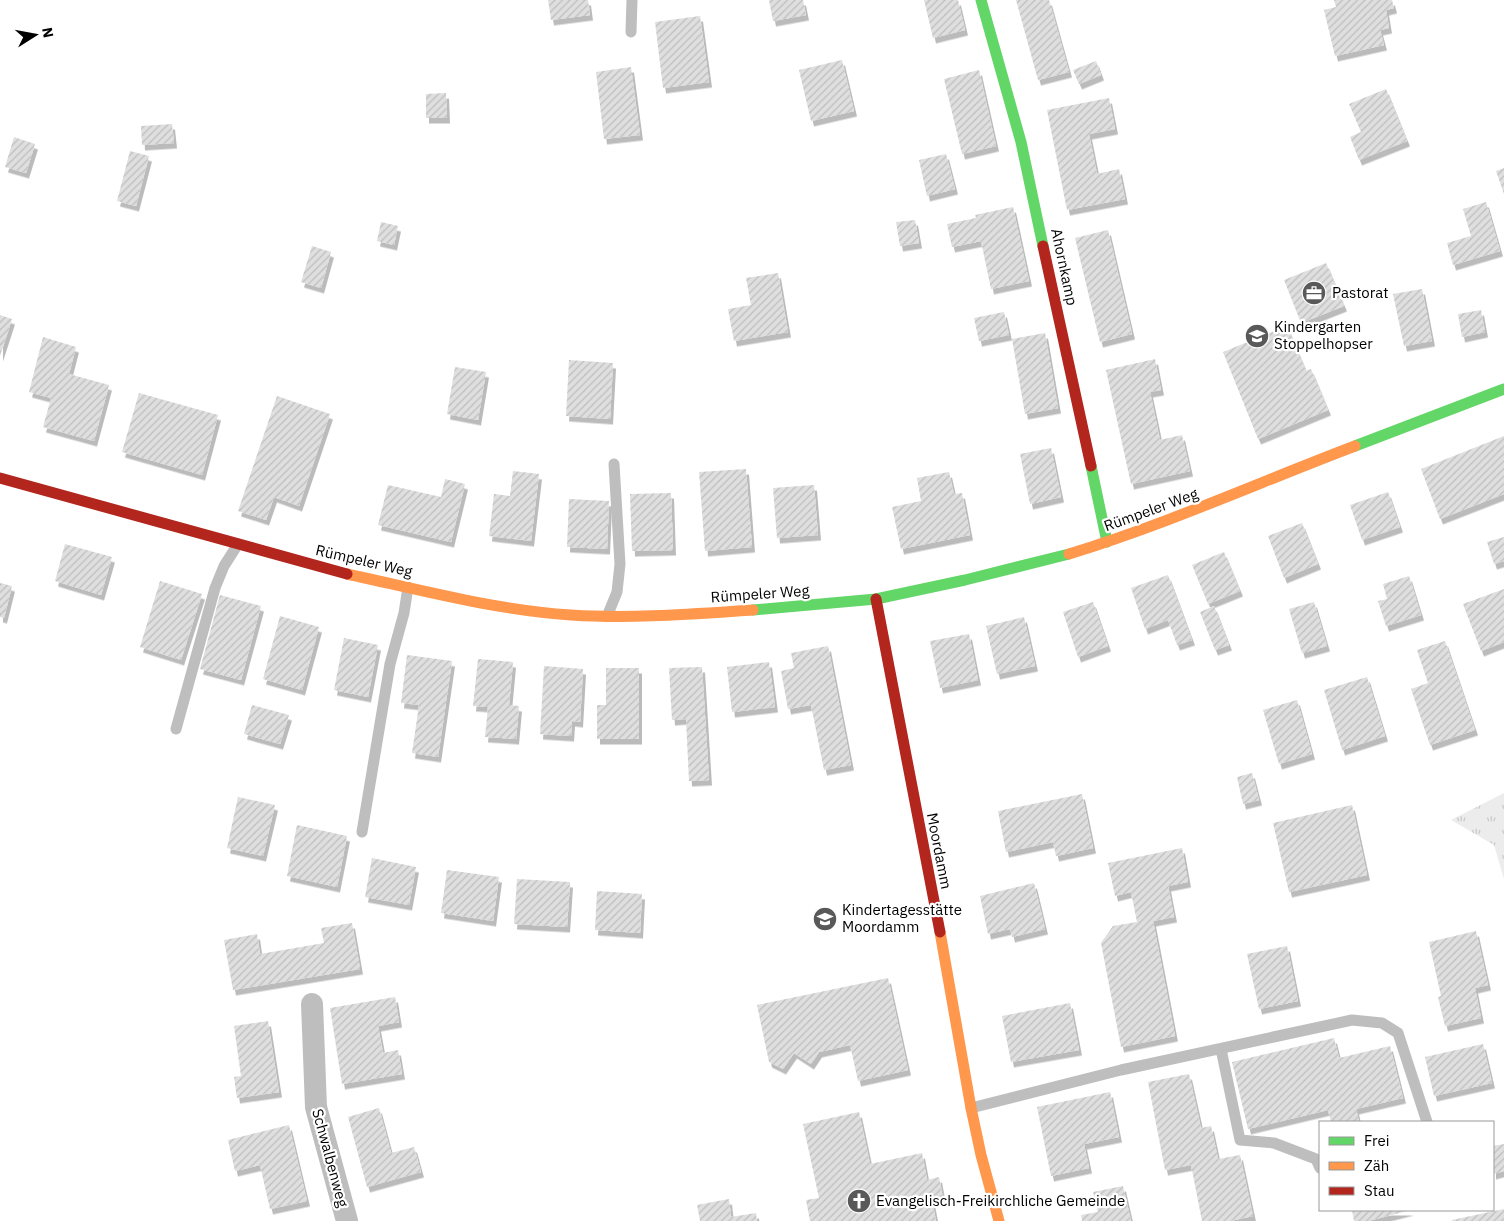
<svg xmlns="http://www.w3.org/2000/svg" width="1504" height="1221" font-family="'IBM Plex Sans',sans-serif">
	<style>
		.grass { fill: url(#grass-tufts) }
		.building { fill: url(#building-hatch); filter: url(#shadow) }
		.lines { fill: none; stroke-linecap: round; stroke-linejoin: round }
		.lane { stroke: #bebebe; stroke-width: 11 }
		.street { stroke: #bebebe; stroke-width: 22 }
		.fast { stroke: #63d668; stroke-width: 11 }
		.slow { stroke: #ff974d; stroke-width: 11 }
		.jam { stroke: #b3261e; stroke-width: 11 }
		.labels { text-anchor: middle; stroke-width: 4.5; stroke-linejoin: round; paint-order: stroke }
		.street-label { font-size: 15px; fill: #000; stroke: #fff }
		.poi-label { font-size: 15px; fill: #000; stroke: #fff; text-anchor: start }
	</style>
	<defs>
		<pattern id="grass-tufts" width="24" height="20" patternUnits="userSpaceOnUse" patternTransform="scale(1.25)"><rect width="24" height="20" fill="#ececec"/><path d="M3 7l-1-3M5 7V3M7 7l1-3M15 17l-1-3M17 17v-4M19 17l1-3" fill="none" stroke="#c9c9c9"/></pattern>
		<pattern id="building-hatch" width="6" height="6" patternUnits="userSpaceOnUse" patternTransform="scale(1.25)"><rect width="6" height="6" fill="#dfdfdf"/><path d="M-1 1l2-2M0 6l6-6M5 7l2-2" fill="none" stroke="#bebebe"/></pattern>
		<filter id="shadow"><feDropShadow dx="3" dy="5.5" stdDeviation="0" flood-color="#0004"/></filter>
	</defs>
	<rect width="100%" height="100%" fill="#fff"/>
	<!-- grass -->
	<path class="grass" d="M1504 793V879L1494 845 1451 820Z"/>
	<!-- building -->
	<path class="building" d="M548 0H588L590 15 551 20Z
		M769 0H803L806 15 773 21Z
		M924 0H958L965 30 933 38Z
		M1016 0H1049L1069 72 1038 80Z
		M1334 0H1392L1394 8 1386 10 1389 28 1380 30 1384 45 1335 56 1324 10 1336 7Z
		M700 16 709 82 663 88 655 22Z
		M842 60 854 111 811 121 799 70Z
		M1096 61 1101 75 1079 84 1073 70Z
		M631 67 640 135 604 139 596 72Z
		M979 70 996 146 962 154 944 79Z
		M1386 89 1407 141 1359 160 1350 137 1361 132 1349 104Z
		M446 93 447 118H426V94Z
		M1109 98 1115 129 1089 134 1097 174 1119 169 1125 199 1067 210 1047 110Z
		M172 124 174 143 142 145 141 126Z
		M14 137 35 144 26 173 5 167Z
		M130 151 149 156 136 206 117 201Z
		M946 154 955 189 927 196 919 160Z
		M1504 168V194L1496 171Z
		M1486 202 1500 251 1453 265 1447 243 1471 236 1463 209Z
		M1013 207 1029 281 991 289 981 241 952 247 947 224 976 218 975 215Z
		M915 220 919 243 900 246 896 222Z
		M381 222 398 226 394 245 377 241Z
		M1108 230 1132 334 1100 342 1075 238Z
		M312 246 331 252 321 288 301 282Z
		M1326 263 1344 306 1301 323 1284 280Z
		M778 273 788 332 734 341 728 309 751 305 746 278Z
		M1422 289 1432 341 1404 346 1393 294Z
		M1481 310 1485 332 1462 337 1458 314Z
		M1004 312 1009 335 979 341 974 318Z
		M0 315 12 319 0 356Z
		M1287 326 1306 371 1311 369 1328 410 1258 439 1223 352Z
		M1045 333 1058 408 1025 414 1012 339Z
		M43 337 76 347 69 374 109 385 94 441 43 427 51 398 29 392Z
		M1155 359 1161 390 1150 392 1160 440 1182 435 1190 471 1131 484 1106 370Z
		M569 360 613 363 610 419 566 416Z
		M455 367 486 372 478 420 447 414Z
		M139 393 218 415 202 475 122 452Z
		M277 396 330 414 299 506 274 497 266 520 238 511Z
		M1504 436V494L1440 519 1421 469Z
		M1051 448 1061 497 1030 504 1020 454Z
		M746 469 752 547 705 551 699 472Z
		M513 471 539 474 531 541 489 536 494 494 510 496Z
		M949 472 954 494 962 493 970 535 901 549 892 507 921 501 917 478Z
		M445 479 465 484 451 542 378 525 388 485 441 497Z
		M814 485 818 535 777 538 773 488Z
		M1388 492 1400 527 1362 540 1350 505Z
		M671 493 673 550 632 551 630 494Z
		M569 499 609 501 607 549 567 547Z
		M1302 523 1318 564 1284 578 1268 536Z
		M1504 537V561L1494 564 1487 542Z
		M65 544 112 557 101 595 55 581Z
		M1224 552 1240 591 1208 604 1192 565Z
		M1168 575 1192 640 1177 645 1168 620 1145 629 1131 588Z
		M1409 576 1421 615 1386 626 1378 601 1387 599 1383 584Z
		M160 581 202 594 181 660 140 647Z
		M0 583 12 586 4 618 0 617Z
		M1504 589V642L1481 651 1463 604Z
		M220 595 261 606 241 680 200 669Z
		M1093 602 1108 646 1078 657 1063 612Z
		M1314 602 1327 646 1302 653 1289 609Z
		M1214 606 1229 645 1215 650 1200 612Z
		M280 616 319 627 302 690 263 679Z
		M1024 617 1035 666 997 674 986 626Z
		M969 634 978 680 940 688 930 641Z
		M344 638 378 645 368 697 334 690Z
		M1445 641 1475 730 1430 745 1411 689 1428 683 1417 650Z
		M828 646 851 765 824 770 811 705 788 709 781 671 794 668 791 653Z
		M407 655 452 661 438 757 412 753 419 705 401 703Z
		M478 659 513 662 509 705 519 706 516 739 485 737 488 707 473 706Z
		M769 662 775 707 732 712 727 667Z
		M544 666 583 669 580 722 572 721 571 736 540 734Z
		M702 667 709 780 689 781 686 719 672 720 669 668Z
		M606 668H639V739H597V705H606Z
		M1367 677 1385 736 1342 750 1324 690Z
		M1297 700 1312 754 1279 764 1263 710Z
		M252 705 289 715 280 744 244 734Z
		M1252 773 1259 800 1243 804 1237 777Z
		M1082 794 1093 848 1056 856 1053 842 1006 852 998 811Z
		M238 797 275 805 263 856 227 848Z
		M1352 805 1367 875 1289 892 1273 823Z
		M297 825 347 836 337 887 287 876Z
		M1182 848 1188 882 1168 886 1174 917 1153 921 1175 1036 1121 1047 1101 943 1113 926 1137 922 1131 892 1115 896 1108 863Z
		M372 858 416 867 409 905 365 897Z
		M447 870 499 877 493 921 441 913Z
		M517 879 570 882 567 927 514 924Z
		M1034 883 1045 929 1012 937 1010 929 988 934 980 896Z
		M597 891 642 894 640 933 595 930Z
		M352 923 360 969 233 990 224 940 257 934 260 954 324 943 321 928Z
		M1476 931 1488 985 1475 988 1481 1018 1445 1026 1438 997 1441 996 1429 942Z
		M1287 946 1298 1001 1259 1009 1247 954Z
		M888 978 908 1070 858 1081 850 1045 819 1052 811 1064 794 1053 783 1069 769 1062 757 1005Z
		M395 997 399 1022 378 1026 383 1053 398 1050 402 1074 342 1084 330 1008Z
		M1070 1003 1079 1050 1011 1062 1002 1016Z
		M268 1021 279 1092 237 1098 234 1077 241 1076 234 1026Z
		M1334 1038 1339 1058 1390 1046 1403 1098 1356 1109 1359 1122H1331L1328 1110 1248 1129 1232 1062Z
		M1483 1044 1492 1083 1434 1096 1425 1057Z
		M1189 1074 1201 1128 1211 1126 1218 1159 1240 1155 1253 1216 1230 1221H1202L1191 1165 1165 1170 1148 1082Z
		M1110 1092 1119 1137 1084 1144 1089 1168 1051 1176 1037 1107Z
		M379 1108 391 1153 414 1147 421 1172 367 1187 348 1117Z
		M859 1112 870 1164 922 1153 927 1180 939 1177 943 1198 932 1200 936 1221H810L806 1200 819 1198 803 1124Z
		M289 1125 307 1201 270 1209 260 1165 235 1171 228 1140Z
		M1504 1144V1171L1493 1174V1146Z
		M1123 1186 1131 1221H1082L1081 1215 1098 1212 1093 1192Z
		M729 1199 731 1217 756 1213 757 1221H700L697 1205Z
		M1504 1209V1221H1452V1220Z
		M1352 1210H1411L1368 1221H1354Z"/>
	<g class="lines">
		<!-- lane -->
		<path class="lane" d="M631 32 632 0
			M608 614 617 592 620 564 614 464
			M176 729 215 588 224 566 238 544
			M362 832 390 664 404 613 408 587
			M1221 1049 1240 1140 1274 1143 1316 1159 1320 1168
			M971 1108 1121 1070 1352 1020 1382 1023 1398 1033 1427 1122"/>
		<!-- street -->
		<path class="street" d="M312 1004 316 1107 347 1221"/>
		<!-- fast -->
		<path class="fast" d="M981 0 1021 142 1043 246
			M1355 446 1504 389
			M1091 466 1107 542
			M753 610 876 599 965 580 1069 554"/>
		<!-- slow -->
		<path class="slow" d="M1069 554C1167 524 1260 482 1355 446
			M347 574C421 590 495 610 571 615 631 619 692 614 753 610
			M940 932 971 1108 981 1155 999 1221"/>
		<!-- jam -->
		<path class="jam" d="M1043 246 1091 466
			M0 478 347 574
			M876 599 940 932"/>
	</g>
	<!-- icons -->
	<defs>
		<g id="office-disc" transform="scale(1.25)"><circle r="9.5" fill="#595959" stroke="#fff"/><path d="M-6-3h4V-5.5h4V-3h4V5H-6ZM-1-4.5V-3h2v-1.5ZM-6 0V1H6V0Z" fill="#fff"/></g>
		<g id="school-disc" transform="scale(1.25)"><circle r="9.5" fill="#595959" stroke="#fff"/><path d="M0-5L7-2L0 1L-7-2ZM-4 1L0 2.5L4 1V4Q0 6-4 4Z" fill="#fff"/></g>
		<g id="church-disc" transform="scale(1.25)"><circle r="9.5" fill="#595959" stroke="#fff"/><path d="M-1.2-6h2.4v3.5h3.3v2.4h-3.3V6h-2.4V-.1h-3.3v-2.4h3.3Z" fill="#fff"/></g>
	</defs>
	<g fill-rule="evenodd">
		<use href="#office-disc" x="1314" y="293"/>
		<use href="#school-disc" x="1257" y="336"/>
		<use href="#school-disc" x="825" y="919"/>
		<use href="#church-disc" x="859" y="1201"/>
	</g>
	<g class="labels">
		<!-- street labels -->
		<g class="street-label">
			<text transform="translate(1064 267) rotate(78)" y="5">Ahornkamp</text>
			<text transform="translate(1151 510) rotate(-20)" y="5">Rümpeler Weg</text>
			<text transform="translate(364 561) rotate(13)" y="5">Rümpeler Weg</text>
			<text transform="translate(760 594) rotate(-4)" y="5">Rümpeler Weg</text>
			<text transform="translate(939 851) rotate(79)" y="5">Moordamm</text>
			<text transform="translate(330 1158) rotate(75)" y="5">Schwalbenweg</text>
		</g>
		<!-- poi labels -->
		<g class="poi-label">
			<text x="1332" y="298">Pastorat</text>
			<text x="1274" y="332">Kindergarten<tspan x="1274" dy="17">Stoppelhopser</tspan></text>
			<text x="842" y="915">Kindertagesstätte<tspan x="842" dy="17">Moordamm</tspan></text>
			<text x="876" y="1206">Evangelisch-Freikirchliche Gemeinde</text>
		</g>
	</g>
	<!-- legend -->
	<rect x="1319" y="1121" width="175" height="90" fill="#ffffff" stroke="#999999"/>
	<rect x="1329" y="1137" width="25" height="8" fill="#63d668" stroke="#999999"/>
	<text x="1364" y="1146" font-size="15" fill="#000000">Frei</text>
	<rect x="1329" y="1162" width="25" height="8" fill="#ff974d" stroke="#999999"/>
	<text x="1364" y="1171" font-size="15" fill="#000000">Zäh</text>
	<rect x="1329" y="1187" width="25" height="8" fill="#b3261e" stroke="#999999"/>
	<text x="1364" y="1196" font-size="15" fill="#000000">Stau</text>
	<!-- north arrow -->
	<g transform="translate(35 35) rotate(79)" stroke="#ffffff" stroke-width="4" paint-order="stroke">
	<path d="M0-4L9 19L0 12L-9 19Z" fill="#000000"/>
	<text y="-8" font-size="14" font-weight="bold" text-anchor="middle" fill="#000000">N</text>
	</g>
</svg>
